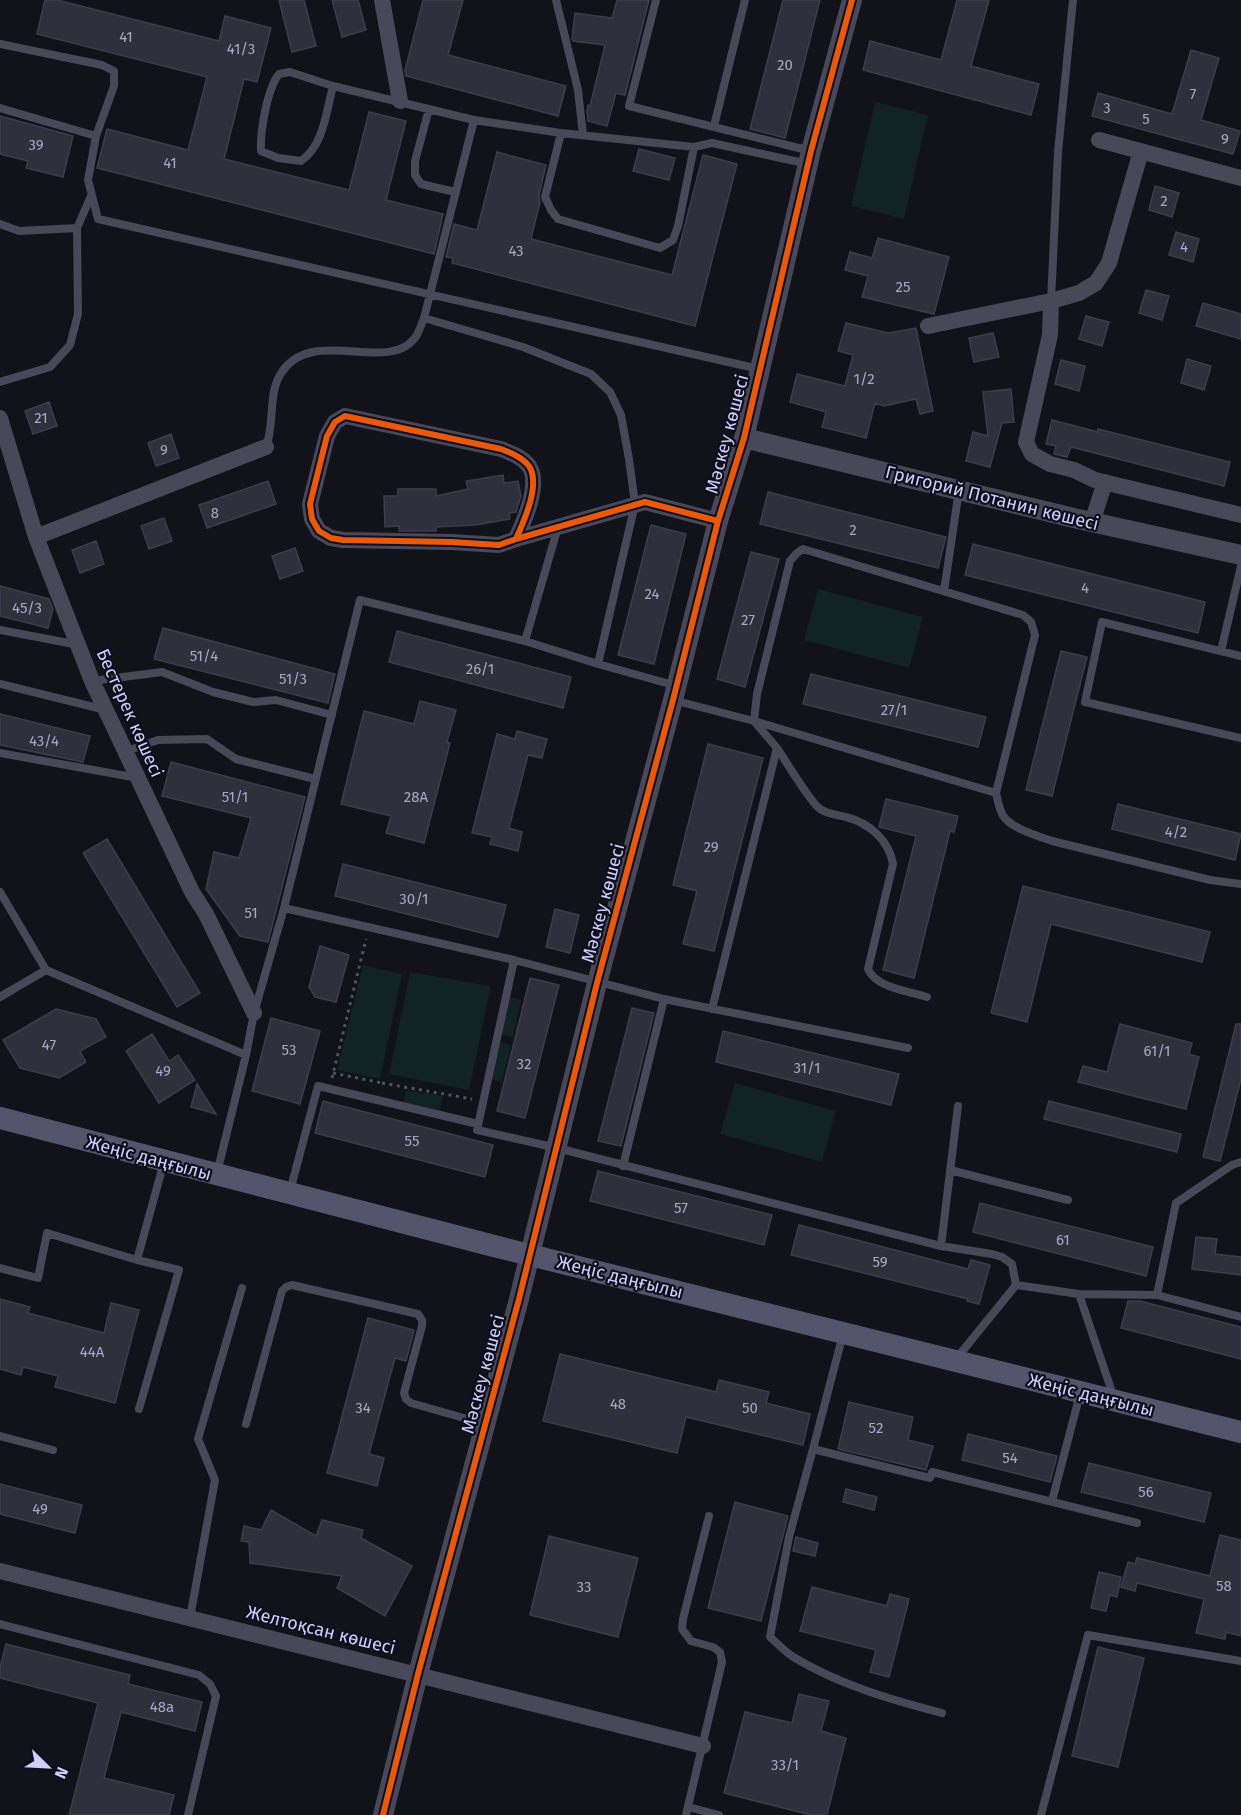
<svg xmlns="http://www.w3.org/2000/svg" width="1241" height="1815" font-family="'Fira Sans',sans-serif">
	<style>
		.green { fill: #122323 }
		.building { fill: #302f3c; stroke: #3e3c4d; stroke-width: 1.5 }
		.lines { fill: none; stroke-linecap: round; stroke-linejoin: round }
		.path { stroke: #49565f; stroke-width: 3; stroke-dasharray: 3 4.5; stroke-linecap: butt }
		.service { stroke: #484859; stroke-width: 8 }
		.minor { stroke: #484859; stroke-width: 16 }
		.tertiary { stroke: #484859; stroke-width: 20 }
		.secondary { stroke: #54556c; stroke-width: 22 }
		.cycleway-casing { stroke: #0f0e1d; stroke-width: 10 }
		.cycleway { stroke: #e8590c; stroke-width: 6 }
		.labels { text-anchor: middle; stroke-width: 4.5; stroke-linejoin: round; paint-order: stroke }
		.number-label { font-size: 15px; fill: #a8a7ca }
		.street-label { font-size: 18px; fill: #d0cffa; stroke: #0f0e1d }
	</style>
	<rect width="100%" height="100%" fill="#12121a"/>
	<!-- green -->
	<path class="green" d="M875 102 928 115 904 219 851 206Z
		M818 589 923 617 909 668 804 640Z
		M363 965 402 974 380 1079 337 1070Z
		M410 972 491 986 469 1090 389 1074Z
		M509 997 521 1000 513 1037 501 1034Z
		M499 1042 511 1045 502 1082 491 1079Z
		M735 1083 836 1111 822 1162 720 1134Z
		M406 1090 443 1096 440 1111 404 1103Z"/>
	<!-- building -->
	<path class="building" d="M45 0H57L219 41 225 16 271 28 257 82 244 79 224 159 349 190 369 112 406 121 386 200 443 214 434 254 97 168 107 129 188 150 207 77 37 34Z
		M279 0H304L316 46 292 52Z
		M332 0H358L366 30 342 37Z
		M423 0H463L448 55 566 86 558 116 406 76 405 70Z
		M617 0H649L625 95 616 93 607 126 588 121 587 111 588 105 590 106 605 45 573 41 572 39 575 13 612 18Z
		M783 0H820L785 138 750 129Z
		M957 0H989L971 66 1039 84 1031 115 863 70 870 41 941 60Z
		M1191 50 1219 58 1201 120 1240 131 1233 154 1092 116 1098 93 1172 114Z
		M0 116 73 136 63 177 26 168 28 161 0 154Z
		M639 149 675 158 669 180 633 171Z
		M497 152 546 165 539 195 540 202 531 239 672 275 703 155 737 164 695 326 452 263 453 258 446 257 454 224 477 230Z
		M1155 186 1179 193 1172 217 1149 210Z
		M1176 232 1199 239 1193 262 1169 255Z
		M878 238 949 257 934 314 862 297 868 276 845 270 850 252 872 258Z
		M1146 290 1169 296 1162 320 1139 313Z
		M1203 303 1241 314V339L1196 326Z
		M1086 316 1109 322 1102 346 1079 339Z
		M846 323 888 333 916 328 933 411 920 414 916 399 884 406 875 403 866 438 822 427 826 412 790 402 797 374 845 386 853 355 838 351Z
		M993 333 999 357 974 362 969 338Z
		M1187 359 1211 366 1204 390 1181 383Z
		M1061 360 1085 366 1079 391 1055 384Z
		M1011 389 1014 422 1002 423 990 467 966 461 973 432 988 436 983 392Z
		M49 402 57 426 33 434 25 411Z
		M1052 420 1098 432V429L1230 462 1224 486 1071 447 1067 457 1054 454 1056 446 1046 444Z
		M171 434 179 458 156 466 148 443Z
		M503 475 504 483 518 481 521 496 516 512 509 513 510 519 475 525 436 527V531H399V526L385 527 384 496H398V489H436V496L468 489 466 481Z
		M268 481 276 504 207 528 199 505Z
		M768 492 946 537 938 568 760 524Z
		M164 518 172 541 149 549 141 526Z
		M651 525 686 534 654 664 618 655Z
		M96 541 104 564 80 573 72 550Z
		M973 544 1205 602 1198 633 965 575Z
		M295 548 303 571 280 579 272 556Z
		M751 552 779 559 745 687 717 679Z
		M0 586 49 599 53 609 48 628 0 616Z
		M163 628 335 674 328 703 154 659Z
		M397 631 571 677 563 708 389 662Z
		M1061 651 1087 657 1052 796 1026 790Z
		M811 674 986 717 978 747 803 704Z
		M420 701 456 710 447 742 450 743 424 843 386 833 391 816 341 804 364 711 414 724Z
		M0 714 90 736 83 762 0 745Z
		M517 731 547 739 542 758 528 755 509 828 522 832 518 851 490 844 492 837 472 833 497 734 515 739Z
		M708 744 763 758 714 951 683 944 697 891 673 885Z
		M171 762 305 797 268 942 240 936 206 889 214 852 239 858 251 818 162 796Z
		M886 799 958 816 954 832 950 831 914 978 883 970 916 836 879 827Z
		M1118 804 1241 834 1235 860 1112 829Z
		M107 839 200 993 177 1007 83 853Z
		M343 864 506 905 498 937 335 896Z
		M1023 886 1210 932 1202 962 1051 924 1027 1022 991 1013Z
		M555 909 579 915 570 953 546 947Z
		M320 946 349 955 336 1002 315 997 309 987Z
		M530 978 559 985 525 1118 497 1111Z
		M632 1008 654 1013 621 1146 598 1141Z
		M56 1009 96 1019 106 1037 80 1051 86 1062 59 1078 20 1068 3 1040Z
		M271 1018 320 1031 300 1104 252 1091Z
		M1120 1024 1192 1043 1189 1054 1199 1057 1186 1109 1078 1082 1083 1066 1107 1072Z
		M1236 1024H1241V1079L1220 1161 1203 1157Z
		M723 1031 899 1074 891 1105 716 1062Z
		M152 1034 169 1061 178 1055 195 1080 159 1103 126 1051Z
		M197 1084 216 1114 191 1107Z
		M323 1101 493 1145 485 1177 315 1133Z
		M1049 1101 1181 1134 1177 1152 1044 1119Z
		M598 1171 772 1215 764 1245 590 1201Z
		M980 1203 1153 1247 1146 1276 973 1232Z
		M799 1225 968 1269 971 1260 990 1265 979 1304 967 1301 968 1299 791 1255Z
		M1196 1237 1217 1239 1215 1254 1241 1257V1275L1192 1269Z
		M0 1299 30 1307 28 1313 104 1333 111 1303 139 1310 115 1403 55 1387 58 1376 23 1367 21 1375 0 1369Z
		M1128 1301H1140L1241 1327V1359L1121 1328Z
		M368 1318 414 1330 406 1361 395 1358 369 1454 384 1458 377 1486 327 1473Z
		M560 1354 716 1392 719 1380 769 1392 766 1403 810 1414 803 1445 686 1417 677 1453 543 1421Z
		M849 1402 913 1417 908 1440 933 1446 926 1470 838 1449Z
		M968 1434 1057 1456 1050 1482 962 1460Z
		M1089 1463 1211 1493 1204 1522 1081 1492Z
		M0 1484 82 1505 75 1533 0 1514Z
		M846 1489 877 1497 874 1510 843 1502Z
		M735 1502 788 1516 761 1621 708 1608Z
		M271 1510 316 1536 322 1520 363 1530 361 1538 412 1566 385 1616 337 1588 342 1576 250 1563 249 1542 241 1541 244 1526 261 1530Z
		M1220 1535 1241 1540V1636L1226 1632 1225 1639 1196 1633 1204 1599 1137 1583 1135 1591 1121 1587 1128 1562 1135 1564 1137 1558 1210 1576Z
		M549 1536 638 1558 618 1637 530 1615Z
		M796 1537 818 1543 815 1556 793 1551Z
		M1099 1572 1121 1577 1117 1597 1110 1595 1106 1611 1091 1608Z
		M812 1587 887 1606 890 1594 909 1599 889 1677 870 1672 876 1650 800 1631Z
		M6 1644 130 1675 128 1684 202 1702 195 1731 121 1712 104 1778 174 1795 169 1815H69L98 1703 0 1678V1667Z
		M1098 1647 1144 1658 1118 1767 1072 1756Z
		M799 1694 829 1701 821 1731 846 1738 827 1815H811L724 1793 745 1712 792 1723Z"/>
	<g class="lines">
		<!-- path -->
		<path class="path" d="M333 1073 382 1083V1085
			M332 1078 366 939
			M382 1083 472 1099"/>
		<!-- service -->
		<path class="service" d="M556 0 578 90 583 135
			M656 0 629 106 811 151
			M0 44 102 65 114 71V86L96 136 88 180 98 219 759 369
			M333 86C326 112 324 145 301 161L278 158 261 151C260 132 267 89 279 74L290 72 333 86 474 120
			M0 108 96 136
			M429 109 415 161V175L421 184 455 192
			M714 126 745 0
			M561 133 545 197 551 210 558 219 660 248 673 240 678 226 694 147
			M0 224 19 231 77 228
			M1051 301 1058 152 1073 0
			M0 382 50 367 70 345 78 314 77 228 91 196
			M266 447C275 423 268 395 280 375 310 324 386 374 414 339 419 334 421 324 424 318L474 120 561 133 694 147 712 143 808 164
			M944 591 959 490
			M0 630 79 645
			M525 641 558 527
			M1221 651 1241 566
			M1241 656 1102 622 1085 702 1241 738
			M598 664 677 686
			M92 681 162 672 213 692 253 702 276 700 332 715
			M0 684 106 710
			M673 700 754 721 777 748 712 1009
			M777 748C786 761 810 802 820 809 827 814 838 815 846 817 869 823 889 840 893 864L868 969C876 988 909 991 927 997
			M127 751 158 740 207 739 236 759 315 779
			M0 753 138 778
			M996 793 754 721 757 694 790 561 797 553 803 549 1023 615 1031 622 1035 635 996 793C998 801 999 810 1004 817 1013 829 1038 836 1052 841L1210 880 1241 884
			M0 892 46 970
			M284 908 514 960 664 999 908 1048
			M514 960 477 1130 557 1148 941 1246 992 1254 1002 1257 1012 1264 1016 1285 1079 1294 1157 1295
			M0 997 46 970 246 1055
			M1241 1162 1232 1165 1176 1203 1157 1295 1241 1317
			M623 1166 664 999
			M950 1170 1068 1200
			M217 1173 246 1055 254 1013 284 908 360 600 525 641 598 664 635 504 629 459 621 415 610 392 591 374 523 347 424 318
			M290 1191 318 1086 478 1124
			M941 1246 958 1106
			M137 1260 179 1270 139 1409
			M0 1268 38 1278 47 1233 137 1260 164 1162
			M1079 1294 1114 1398
			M843 1334 813 1449 930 1478 932 1472 1137 1523
			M956 1359 1016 1285
			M246 1424 282 1291 286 1287 292 1285 418 1314 422 1320V1326L404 1393 406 1399 411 1403 485 1424
			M0 1436 53 1450
			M813 1449 789 1537 770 1637C778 1644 786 1653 795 1658 840 1685 892 1700 942 1713
			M1052 1501 1080 1394
			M190 1618 215 1480 198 1439 242 1288
			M0 1624 199 1675 210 1684 216 1696 188 1815
			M688 1807 719 1815
			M686 1815 722 1662 720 1652 713 1647 691 1641 682 1629 683 1619 709 1516
			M1041 1815 1088 1635 1241 1661"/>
		<!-- minor -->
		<path class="minor" d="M382 0 400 101
			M1099 140 1241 178
			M1051 301 1050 335 1026 442 1032 454 1050 464 1074 470 1095 480 1241 515
			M928 326 1051 301 1079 293 1096 283 1109 263 1141 151
			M0 418 36 537 92 681 192 892 206 914 254 1013
			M1092 522 1105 482
			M36 537 266 447
			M516 539C524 521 541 484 529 466 522 457 511 453 501 449L345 416 335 422 327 436 310 504 312 519 319 531 331 538 343 540 451 542 499 545 516 539 645 502 718 521
			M0 1571 703 1746"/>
		<!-- tertiary -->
		<path class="tertiary" d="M744 438 1078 519 1241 555
			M383 1815 418 1674 519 1299 597 983 673 700 718 521 744 438 811 151 852 0"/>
		<!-- secondary -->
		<path class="secondary" d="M0 1118 494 1246 1241 1432"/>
		<!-- cycleway casing -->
		<g class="cycleway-casing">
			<path id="cycleway" d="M516 539C524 521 541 484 529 466 522 457 511 453 501 449L345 416 335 422 327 436 310 504 312 519 319 531 331 538 343 540 451 542 499 545 516 539 645 502 718 521
				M383 1815 418 1674 519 1299 597 983 673 700 718 521 744 438 811 151 852 0"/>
		</g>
		<!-- cycleway -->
		<use href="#cycleway" class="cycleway"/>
	</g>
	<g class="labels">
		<!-- number labels -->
		<g class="number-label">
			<text x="126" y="42">41</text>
			<text x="241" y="54">41/3</text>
			<text x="785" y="70">20</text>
			<text x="1193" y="99">7</text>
			<text x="1107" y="113">3</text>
			<text x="1146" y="124">5</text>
			<text x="1225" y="144">9</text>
			<text x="36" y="150">39</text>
			<text x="170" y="168">41</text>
			<text x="1164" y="206">2</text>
			<text x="1184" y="252">4</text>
			<text x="516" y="256">43</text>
			<text x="903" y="292">25</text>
			<text x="864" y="384">1/2</text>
			<text x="41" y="423">21</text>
			<text x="164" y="455">9</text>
			<text x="215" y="518">8</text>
			<text x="853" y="535">2</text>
			<text x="1085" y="593">4</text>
			<text x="652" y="599">24</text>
			<text x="27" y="613">45/3</text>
			<text x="748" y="625">27</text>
			<text x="204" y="661">51/4</text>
			<text x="480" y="674">26/1</text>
			<text x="293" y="684">51/3</text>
			<text x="894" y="715">27/1</text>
			<text x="44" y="746">43/4</text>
			<text x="235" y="802">51/1</text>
			<text x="416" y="802">28А</text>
			<text x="1176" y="837">4/2</text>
			<text x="711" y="852">29</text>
			<text x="414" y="904">30/1</text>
			<text x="251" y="918">51</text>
			<text x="49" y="1050">47</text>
			<text x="289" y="1055">53</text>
			<text x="1157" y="1056">61/1</text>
			<text x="524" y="1069">32</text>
			<text x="807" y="1073">31/1</text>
			<text x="163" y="1076">49</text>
			<text x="412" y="1146">55</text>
			<text x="681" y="1213">57</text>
			<text x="1063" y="1245">61</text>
			<text x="880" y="1267">59</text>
			<text x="92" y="1357">44А</text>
			<text x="618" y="1409">48</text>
			<text x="363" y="1413">34</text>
			<text x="750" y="1413">50</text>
			<text x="876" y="1433">52</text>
			<text x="1010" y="1463">54</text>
			<text x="1146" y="1497">56</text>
			<text x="40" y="1514">49</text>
			<text x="1224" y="1591">58</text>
			<text x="584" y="1592">33</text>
			<text x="162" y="1712">48а</text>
			<text x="785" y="1770">33/1</text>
		</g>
		<!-- street labels -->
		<g class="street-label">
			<text transform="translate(727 434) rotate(-75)" y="6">Мәскеу көшесі</text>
			<text transform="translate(992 498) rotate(14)" y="6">Григорий Потанин көшесі</text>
			<text transform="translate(130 713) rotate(66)" y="6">Бестерек көшесі</text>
			<text transform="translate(603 903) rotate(-75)" y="6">Мәскеу көшесі</text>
			<text transform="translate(149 1158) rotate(15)" y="6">Жеңіс даңғылы</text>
			<text transform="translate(620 1277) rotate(14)" y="6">Жеңіс даңғылы</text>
			<text transform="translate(483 1374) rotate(-75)" y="6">Мәскеу көшесі</text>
			<text transform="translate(1091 1395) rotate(14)" y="6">Жеңіс даңғылы</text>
			<text transform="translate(321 1630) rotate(14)" y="6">Желтоқсан көшесі</text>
		</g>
	</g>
	<!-- north arrow -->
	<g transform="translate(48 1767) rotate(114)" stroke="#0f0e1d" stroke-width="4.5" paint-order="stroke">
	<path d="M0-4.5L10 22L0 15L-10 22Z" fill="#d0cffa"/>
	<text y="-9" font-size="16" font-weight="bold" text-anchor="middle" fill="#d0cffa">N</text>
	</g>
</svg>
